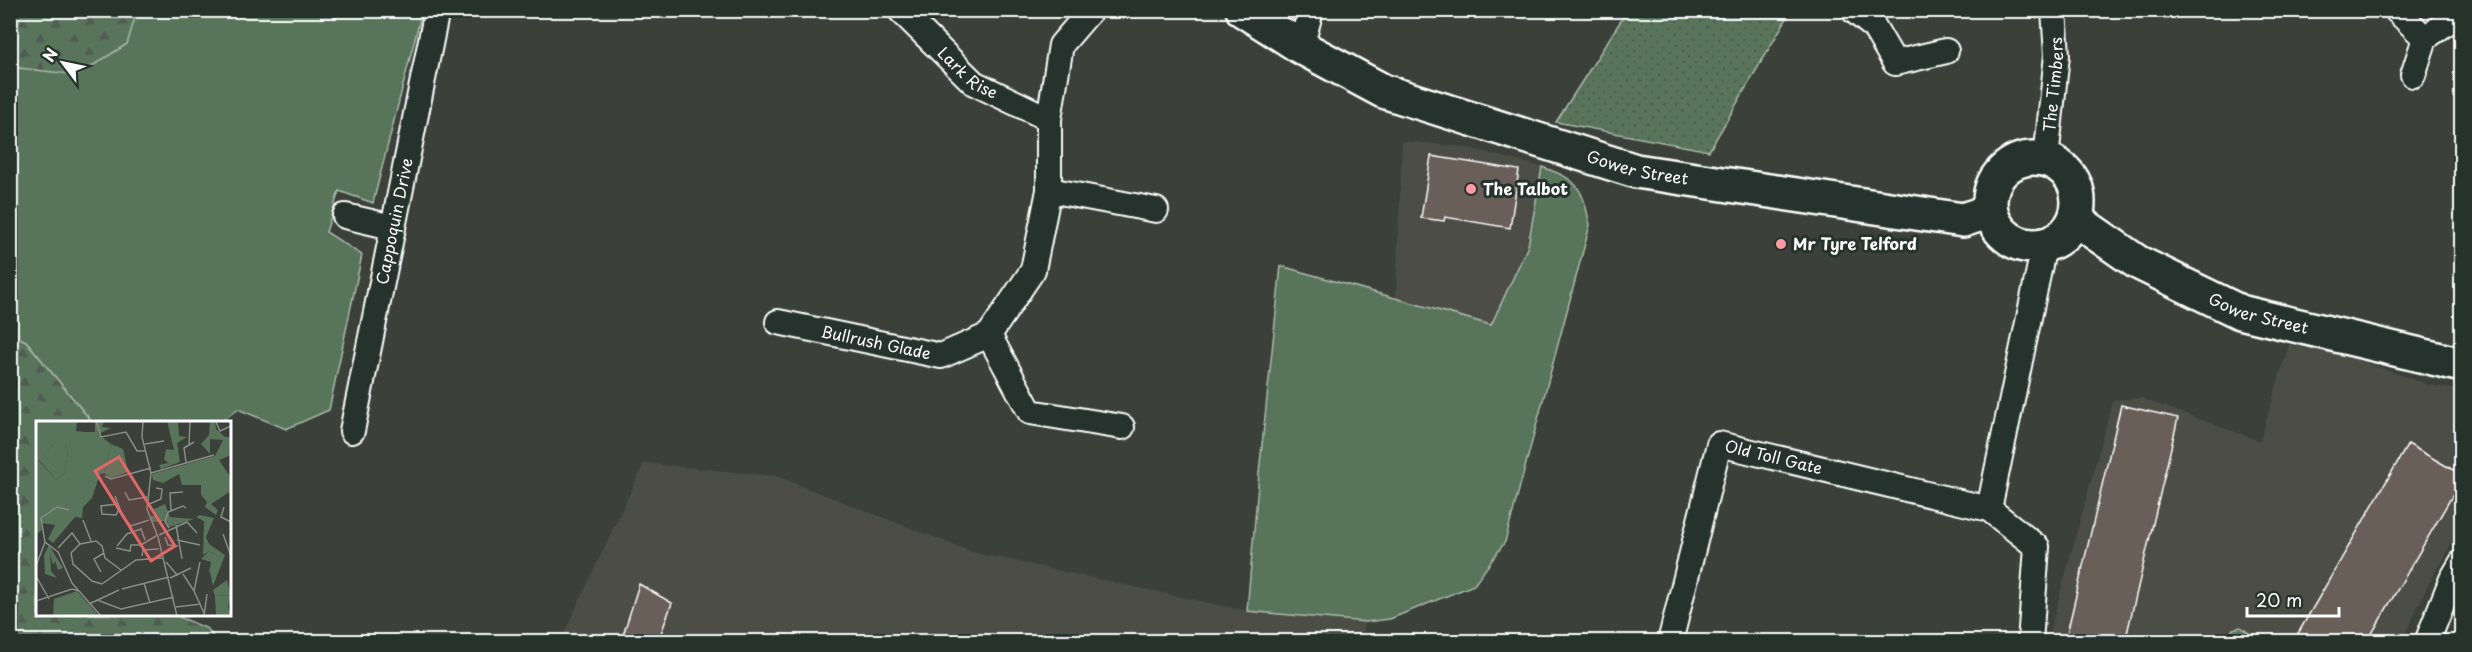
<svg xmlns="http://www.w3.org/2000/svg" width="2472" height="652" font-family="'Playpen Sans',sans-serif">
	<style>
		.built { fill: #4d4d47 }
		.green { fill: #58745b; stroke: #acbaad; stroke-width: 1.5 }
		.forest { fill: url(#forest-firs); stroke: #acbaad; stroke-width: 1.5 }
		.park { fill: url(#park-dots); stroke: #acbaad; stroke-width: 1.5 }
		.building { fill: #6b5f58; stroke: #fff; stroke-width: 1.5 }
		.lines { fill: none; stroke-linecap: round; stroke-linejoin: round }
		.street-casing { stroke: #fff; stroke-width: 28 }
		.secondary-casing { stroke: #fff; stroke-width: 38 }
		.street { stroke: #26332d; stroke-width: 24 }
		.secondary { stroke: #26332d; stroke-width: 33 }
		.poi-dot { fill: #ff9aa2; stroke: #26332d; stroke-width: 2 }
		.labels { text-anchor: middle; stroke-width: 6; stroke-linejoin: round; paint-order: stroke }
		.street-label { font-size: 16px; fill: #fff; stroke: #26332d }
		.poi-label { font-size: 16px; font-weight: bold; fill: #fff; stroke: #26332d; text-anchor: start }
		.inset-road { fill: none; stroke: #898c89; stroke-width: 1.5 }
		.view { fill: #e26868; fill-opacity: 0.15; stroke: #e26868; stroke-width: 3 }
		.inset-edge { fill: none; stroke: #fff; stroke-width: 3 }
	</style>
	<defs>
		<pattern id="forest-firs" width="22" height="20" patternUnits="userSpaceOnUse" patternTransform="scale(1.5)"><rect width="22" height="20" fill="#58745b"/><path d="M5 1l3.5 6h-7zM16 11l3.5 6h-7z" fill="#515c52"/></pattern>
		<pattern id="park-dots" width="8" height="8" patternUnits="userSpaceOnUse" patternTransform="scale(1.5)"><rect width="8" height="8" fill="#58745b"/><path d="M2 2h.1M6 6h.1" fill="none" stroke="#515c52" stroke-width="1.8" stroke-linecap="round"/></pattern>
	</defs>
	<rect width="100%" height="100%" fill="#3b403a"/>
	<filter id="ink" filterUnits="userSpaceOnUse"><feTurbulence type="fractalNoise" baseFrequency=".0167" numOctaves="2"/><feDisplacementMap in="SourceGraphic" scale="12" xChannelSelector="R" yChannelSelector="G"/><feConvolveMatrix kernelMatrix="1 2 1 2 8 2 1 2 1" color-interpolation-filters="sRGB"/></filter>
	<g filter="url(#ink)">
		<!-- built -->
		<path class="built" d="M1402 141 1465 147 1542 167 1528 246 1491 325 1396 299Z
			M2289 345 2344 355 2426 384 2461 391V527L2428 585 2402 641 2047 642 2113 400 2141 398 2260 441Z
			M644 463 776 476 972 552 1247 611 1366 622 1360 642H560Z"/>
		<!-- green -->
		<path class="green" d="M11 11H422L373 203 339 191 326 232 362 255 329 410 286 429 238 409 220 422H92L26 341 11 334Z
			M1542 167C1579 180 1582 187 1590 225L1505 542 1474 585 1390 619 1366 622 1247 611 1259 473 1281 266 1491 325 1528 246Z"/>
		<!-- forest -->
		<path class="forest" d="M11 10H137V11L127 44 78 75 11 67Z
			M11 334 26 341 92 422H38V614L175 615 208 629 216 641H11Z
			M2241 627 2259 641H2235L2228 638 2233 629Z"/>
		<!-- park -->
		<path class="park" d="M1627 11V10L1791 11 1709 151 1556 122Z"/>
		<!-- building -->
		<path class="building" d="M1431 156 1519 170 1510 228 1445 217 1444 221 1421 218Z
			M2121 405 2178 418 2125 642H2065Z
			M2408 444 2462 475V479L2367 642H2293Z
			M639 584 672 603 658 642H621Z"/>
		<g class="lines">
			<!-- street casing -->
			<g class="street-casing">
				<g id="street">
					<path id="s1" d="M900 10 974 83 1049 119"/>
					<path d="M1853 10 1874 27 1895 63 1946 51"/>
					<path d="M2397 11 2425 38"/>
					<path d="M1301 47 1311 10"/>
					<path d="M2413 75 2425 38 2452 19 2460 10"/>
					<path id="s2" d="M2046 159 2057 55 2054 10"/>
					<path d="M1049 190 1156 210"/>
					<path d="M345 216 392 227"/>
					<path id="s3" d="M778 322 941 356 989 335 1033 270 1049 190V119L1061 45 1091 10"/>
					<path d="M989 335 1030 412 1122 427"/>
					<path id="s4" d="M352 431 437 10"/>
					<path id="s5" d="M1670 642 1719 444 1989 509"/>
					<path d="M2030 642 2037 547 1989 509 2044 246"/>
					<path d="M2427 642 2452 579 2462 562"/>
				</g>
			</g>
			<!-- secondary casing -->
			<g class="secondary-casing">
				<g id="secondary">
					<path id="s6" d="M1243 10 1301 47 1383 91 1636 171 1963 220 1990 211"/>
					<circle cx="2034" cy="202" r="44"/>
					<path id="s7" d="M2075 219 2137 262 2240 312 2462 365"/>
				</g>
			</g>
			<!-- street -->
			<use href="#street" class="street"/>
			<!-- secondary -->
			<use href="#secondary" class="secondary"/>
		</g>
	</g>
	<!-- markers -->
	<g class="poi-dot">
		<circle cx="1471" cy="189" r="6"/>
		<circle cx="1781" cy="244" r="6"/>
	</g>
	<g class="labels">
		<!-- street labels -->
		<g class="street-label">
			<text dy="6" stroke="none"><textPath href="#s1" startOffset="93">Lark Rise</textPath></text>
			<text dy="6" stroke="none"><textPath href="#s2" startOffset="75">The Timbers</textPath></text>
			<text dy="6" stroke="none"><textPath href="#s6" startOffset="428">Gower Street</textPath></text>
			<text dy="6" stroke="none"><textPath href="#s4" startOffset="214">Cappoquin Drive</textPath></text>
			<text dy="6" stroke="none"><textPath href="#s7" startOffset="208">Gower Street</textPath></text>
			<text dy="6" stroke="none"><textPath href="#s3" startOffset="100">Bullrush Glade</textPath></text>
			<text dy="6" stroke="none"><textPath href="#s5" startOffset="260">Old Toll Gate</textPath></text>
		</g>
		<!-- poi labels -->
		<g class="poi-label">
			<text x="1483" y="195">The Talbot</text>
			<text x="1793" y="250">Mr Tyre Telford</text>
		</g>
	</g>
	<!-- overview -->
	<g transform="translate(36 421)">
		<rect width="195" height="195" fill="#3b403a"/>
		<path d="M17 23H29L32 31 29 51 20 59 3 39ZM75 23 87 28 92 51 75 57 68 52ZM173 130 184 136 177 152 173 151 175 141 165 138ZM191 159 195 174 179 175 177 169Z" fill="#58745b"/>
		<path d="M0 0H41L40 10 49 11H59V0H68L66 6 75 7 62 13 75 23 68 52 64 53 56 77 47 86 46 97 39 96 17 122 12 118 19 104 5 102 6 109 0 113ZM17 23H29L32 31 29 51 20 59 3 40ZM131 0H142L143 15 151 16 141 22 144 41 125 48 123 44 132 42 128 38 130 28 138 29ZM174 0H179L180 8 189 16H195V34L183 39 195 57V70L175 83 182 89 180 94 169 86 171 81 165 74V64H146L143 53 127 62 117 59 116 53 179 35 187 19 174 18V33L165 23 173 14ZM164 94 178 97 170 116 173 123 189 134 177 165 174 151 184 136 173 130 167 134 168 100 160 96ZM13 124 27 147 22 149 19 140 17 144 14 132 15 150 21 157 9 153 8 134Z" fill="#58745b" fill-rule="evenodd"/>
		<path d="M195 174 192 186 195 194 180 195 179 175Z" fill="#58745b"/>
		<path d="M11 45a8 8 0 1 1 16 0a8 8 0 1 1-16 0ZM129 83 134 96 158 98 133 106 130 100 116 101 113 95H119L118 88ZM41 170 63 195H17L18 178Z" fill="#58745b"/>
		<path class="inset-road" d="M60 0 65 16 90 11 101 30H110M107 0 106 16 115 52 111 88 122 116 120 113M180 1 184 10 195 5M109 23 128 20M153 23 154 0M150 41 148 27 158 21M115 52 178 34M69 55 75 58 115 47M89 71 93 79 111 76M79 75 87 96 95 105 113 99M81 83 65 85 66 93 80 94 83 88M111 84 125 78 126 68 120 67M188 86 185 96 195 101M33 89 21 86 5 97 9 121 22 131 36 162 65 195M135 90 134 72 147 71M47 99 55 120M140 104 146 138M133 107 129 101 132 91 147 85 150 87M187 113 195 135M123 114 151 101 161 112M122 116 141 195M129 116 132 124 142 125M141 119 164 124M81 125 91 113 105 108 109 119M22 127 36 112 44 123M80 127 94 130 95 124H105L120 115M106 135 107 129 123 128M130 141 142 155M164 141 158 170 168 192M0 145 9 121M85 149 69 137 66 125 60 120 44 123 35 132 37 143 56 160 66 163 100 139 126 137M65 151 58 138 68 132M147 153 158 170M0 155 13 178M134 157 155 147M108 162 114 182M86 168 133 156M61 179 85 188 138 176M0 180 36 168 43 170M53 183 83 169M140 186 165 183M168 195 171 173"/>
		<path class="view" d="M83 36 139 125 115 140 59 50Z"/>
		<rect width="195" height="195" class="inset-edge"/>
	</g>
	<!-- margin -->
	<rect width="2472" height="652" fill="none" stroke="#26332d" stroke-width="36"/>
	<rect x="18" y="18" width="2436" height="616" fill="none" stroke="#fff" stroke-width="2" filter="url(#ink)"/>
	<!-- north arrow -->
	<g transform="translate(63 63) rotate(302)" stroke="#26332d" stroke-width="4.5" paint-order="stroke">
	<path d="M0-4.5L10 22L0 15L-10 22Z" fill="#ffffff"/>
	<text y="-9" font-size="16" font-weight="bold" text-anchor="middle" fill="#ffffff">N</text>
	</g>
	<!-- scale -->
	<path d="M2247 607v9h92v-9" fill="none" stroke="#ffffff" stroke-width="3"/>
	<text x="2256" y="607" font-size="18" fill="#ffffff" stroke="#26332d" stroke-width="4.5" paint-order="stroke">20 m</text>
</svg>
